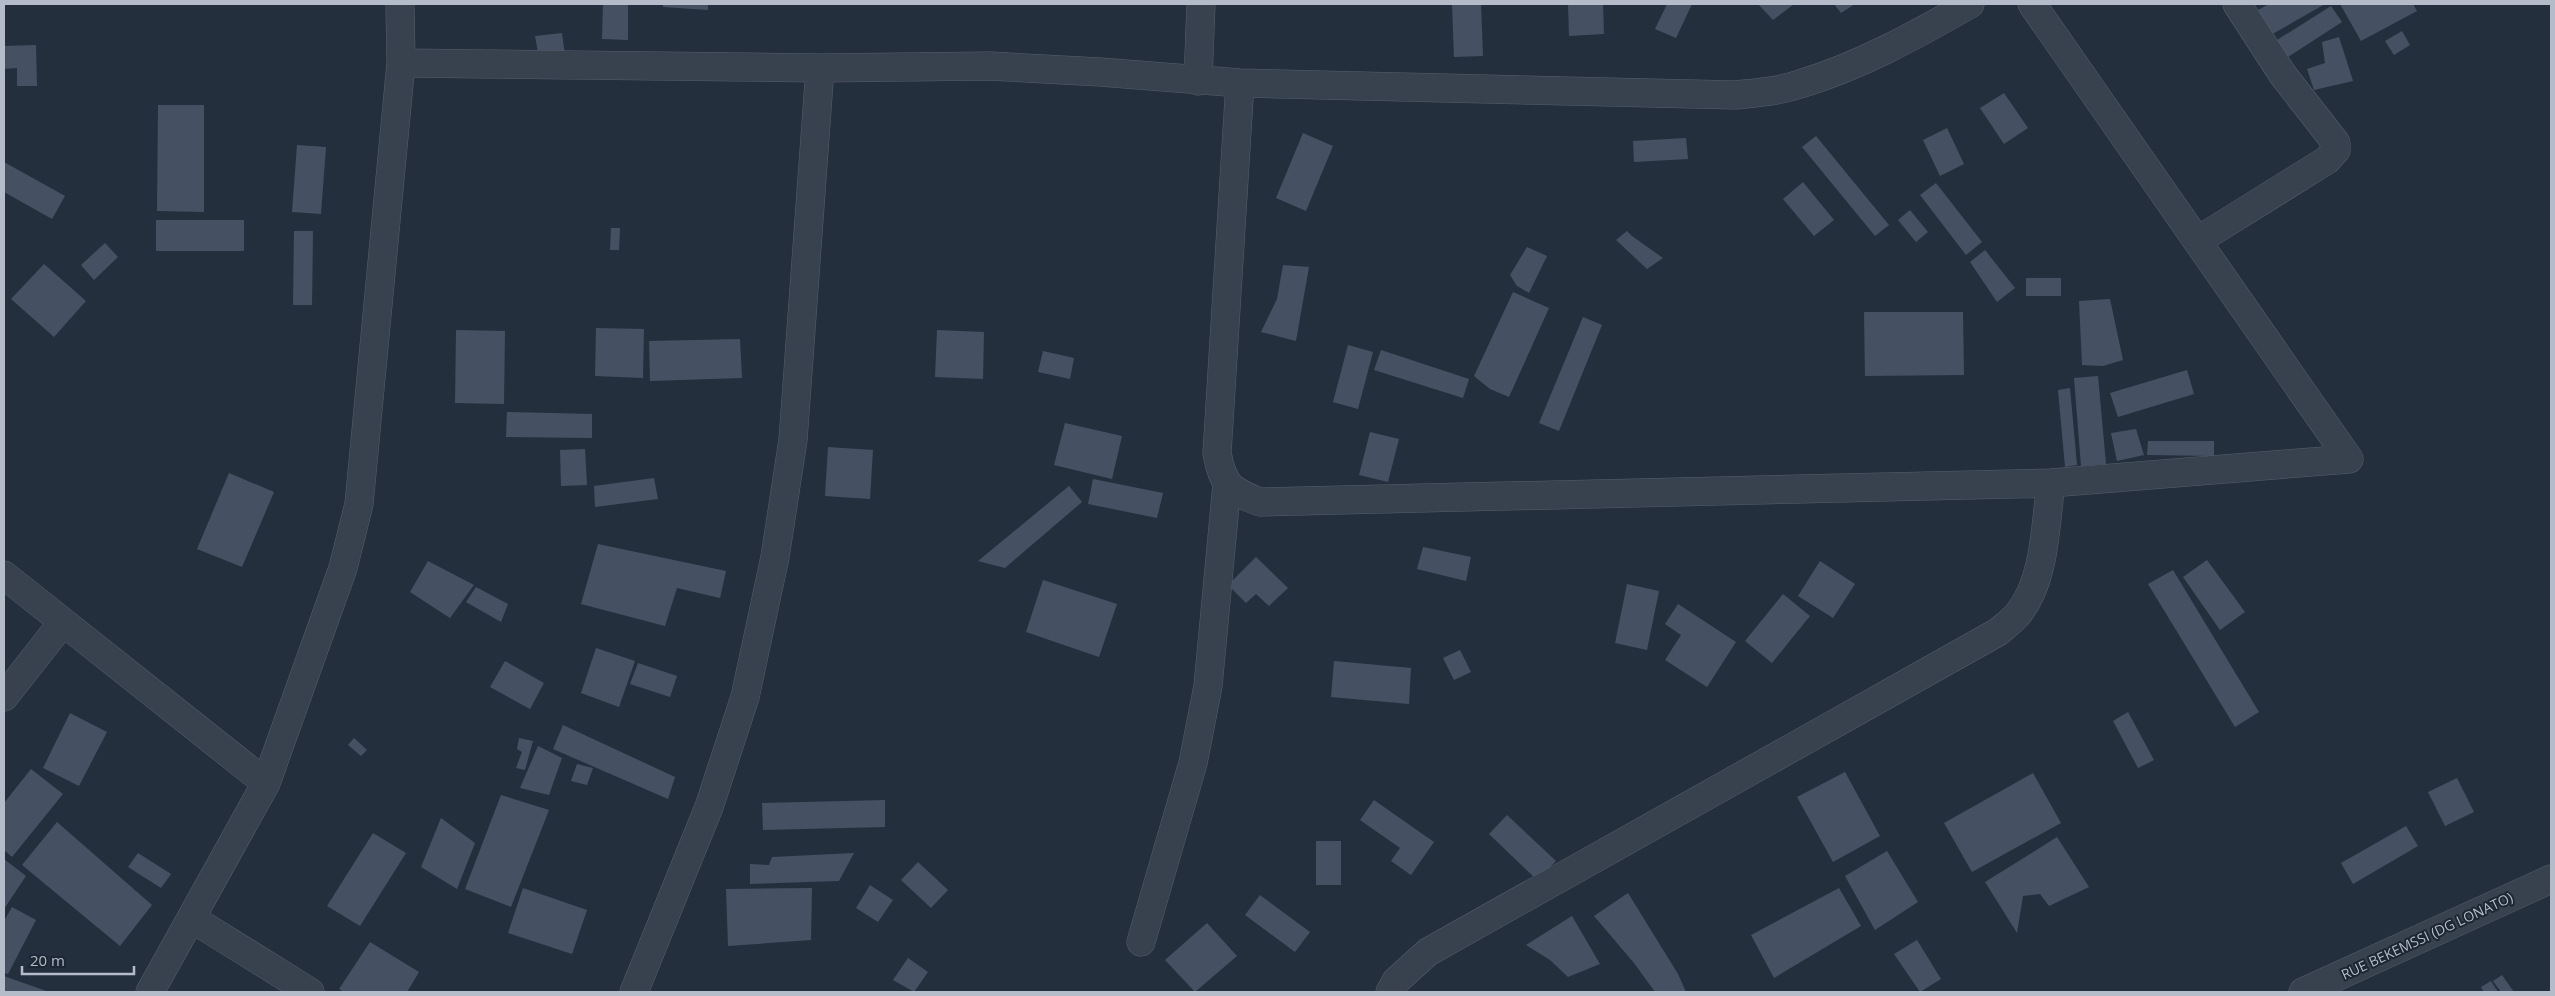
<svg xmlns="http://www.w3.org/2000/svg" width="2555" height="996" font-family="'Open Sans',sans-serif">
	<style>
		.building { fill: #455162 }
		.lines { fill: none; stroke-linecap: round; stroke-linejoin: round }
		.minor-casing { stroke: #565f6c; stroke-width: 29 }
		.minor { stroke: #38414e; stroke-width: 28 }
		.labels { text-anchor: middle; stroke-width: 4; stroke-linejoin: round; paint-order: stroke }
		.street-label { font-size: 14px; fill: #b4bcc9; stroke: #1d2633 }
	</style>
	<rect width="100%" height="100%" fill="#242f3e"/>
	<!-- building -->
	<path class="building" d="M603 4H628V40L602 39Z
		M663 4H708V10L663 7Z
		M1452 4H1481L1483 56 1454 57Z
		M1568 4H1603L1604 34 1569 36Z
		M1667 4H1692L1676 38 1655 29Z
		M1758 4H1794L1773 20Z
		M1834 4H1855L1841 13Z
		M2269 4H2325L2262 40 2247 16Z
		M2340 4H2413L2417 11 2361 41Z
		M2331 6 2342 22 2277 64 2266 47Z
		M2402 31 2410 45 2394 55 2385 41Z
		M562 33 565 55 539 58 535 36Z
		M2339 37 2353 81 2314 90 2307 69 2325 63 2322 42Z
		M36 45 37 86H17V68L4 69V46Z
		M2004 93 2028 128 2004 144 1980 108Z
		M158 105H204V212L157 211Z
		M1947 128 1964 164 1940 176 1923 140Z
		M1303 133 1333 146 1306 211 1276 198Z
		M1816 136 1889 225 1875 236 1802 147Z
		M1686 138 1688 159 1634 162 1633 141Z
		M297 145 326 147 321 214 292 212Z
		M4 162 65 196 52 219 4 192Z
		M1803 182 1834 220 1814 236 1783 199Z
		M1936 183 1982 242 1966 255 1920 195Z
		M1910 210 1928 232 1916 242 1898 220Z
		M156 220H244V251H156Z
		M611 228H620L619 250H610Z
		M294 231H313L312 305H293Z
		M1627 231 1632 236 1663 258 1647 269 1616 240Z
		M105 243 118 257 94 280 81 265Z
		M1527 247 1547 256 1529 293 1517 286 1510 275Z
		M1985 250 2015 288 1997 302 1970 262Z
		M44 264 86 301 54 337 11 299Z
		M1283 265 1309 267 1296 341 1261 332 1277 299Z
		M2026 278H2061V296H2026Z
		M1513 292 1549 308 1509 397 1490 389 1474 376Z
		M2110 299 2123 360 2103 366 2082 365 2079 301Z
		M1864 312H1963L1964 375 1865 376Z
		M1583 317 1602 325 1559 431 1539 423Z
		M596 328 644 329 643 378 595 376Z
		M456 330 505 331 504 404 455 403Z
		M937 330 984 332 983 379 935 377Z
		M740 339 742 378 650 381 649 341Z
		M1348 345 1373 352 1358 409 1333 402Z
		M1381 350 1469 379 1463 398 1374 370Z
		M1043 351 1074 358 1070 379 1038 372Z
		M2187 370 2194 394 2118 417 2110 393Z
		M2098 376 2106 464 2081 466 2074 378Z
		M2070 388 2077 465 2065 467 2058 390Z
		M507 412 592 414V438L506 437Z
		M1065 423 1122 436 1112 479 1054 465Z
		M2136 429 2144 455 2117 461 2111 433Z
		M1370 432 1399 439 1388 482 1359 475Z
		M2148 441H2214V456L2147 455Z
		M828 447 873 450 870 499 825 496Z
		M585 449 587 485 561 486 560 450Z
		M229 473 274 492 242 567 197 549Z
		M654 478 658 499 595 507 594 486Z
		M1093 479 1163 493 1157 518 1088 504Z
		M1069 486 1082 502 1005 568 978 561Z
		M598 544 726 571 720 598 677 588 665 626 581 604Z
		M1423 547 1471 557 1466 581 1417 569Z
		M1256 557 1288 588 1269 606 1256 594 1246 603 1228 585Z
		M2207 560 2245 612 2220 630 2183 577Z
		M428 561 474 585 450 618 410 592Z
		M1820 561 1855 584 1833 618 1798 596Z
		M2173 570 2259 712 2235 727 2148 584Z
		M1043 580 1117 604 1099 657 1026 632Z
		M1627 584 1659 591 1647 650 1615 643Z
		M476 587 508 604 501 622 466 602Z
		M1783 594 1810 616 1772 663 1745 641Z
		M1678 604 1736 642 1707 687 1665 660 1681 635 1665 624Z
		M596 648 635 661 619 707 581 693Z
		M1460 650 1471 672 1454 680 1443 658Z
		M505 661 544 683 530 709 490 687Z
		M1334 661 1411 668 1409 704 1331 697Z
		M638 663 677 676 670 697 630 684Z
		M2128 712 2154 760 2138 768 2113 721Z
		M70 713 107 732 79 786 43 768Z
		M563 725 675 777 668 799 553 749Z
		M354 738 367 750 361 756 348 745Z
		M519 738 533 741 525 770 516 768 522 752 517 749Z
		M538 746 562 758 549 795 520 788Z
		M577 764 593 768 587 785 571 781Z
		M31 769 63 794 12 857 4 850V803Z
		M1845 772 1880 836 1833 862 1797 797Z
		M2033 773 2061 823 1972 872 1944 823Z
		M2457 778 2474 812 2445 826 2428 792Z
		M501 795 549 810 511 907 465 889Z
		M885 800V827L763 830 762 803Z
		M1374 800 1434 842 1411 875 1391 861 1400 848 1360 820Z
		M1507 815 1556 861 1537 880 1489 834Z
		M441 818 475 843 457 889 421 867Z
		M57 822 152 905 120 946 22 865Z
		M2406 826 2418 846 2353 884 2341 863Z
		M373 833 406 853 360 926 327 906Z
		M2057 837 2089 887 2049 906 2040 894 2023 896 2017 933 1985 882Z
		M1316 841H1341V885H1316Z
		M1887 851 1918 902 1875 930 1845 876Z
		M138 853 171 874 161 888 128 867Z
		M854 853 839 881 750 884V864L769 865 772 857Z
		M4 859 26 876 4 909Z
		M918 862 948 890 931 908 901 880Z
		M870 885 893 900 878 922 856 908Z
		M523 888 587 910 572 954 508 933Z
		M812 888 811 940 728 946 726 889Z
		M1839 888 1861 926 1774 978 1751 935Z
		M1628 893 1678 974 1686 992H1655L1634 963 1594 916Z
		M1260 895 1310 932 1295 952 1245 915Z
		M12 907 36 920 8 974 4 973V921Z
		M1572 916 1600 964 1568 977 1550 960 1526 945Z
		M1207 923 1237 956 1195 992 1165 960Z
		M1917 940 1941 979 1920 992 1894 954Z
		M370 942 419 972 407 992H344L339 989Z
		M908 958 928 972 914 992 893 980Z
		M2502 975 2514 992H2501L2493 981Z
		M4 976 49 992H4Z
		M2491 981 2498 992H2484L2481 987Z"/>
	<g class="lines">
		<!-- minor casing -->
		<g class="minor-casing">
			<path id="minor" d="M2032 4 2349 459
				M401 63 820 68 990 66 1100 72 1240 83 1735 95C1757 93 1779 91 1800 84 1860 66 1916 35 1970 4
				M1198 81 1201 4
				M1240 83 1217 453C1223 485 1230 491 1260 502L2051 483 2349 459
				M2197 241 2327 160 2336 150V143L2283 75 2237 4
				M4 575 266 783
				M4 697 63 622
				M191 918 310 992
				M1141 942 1193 763 1208 686 1227 484
				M150 992 266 783 343 568 359 504 401 63 400 4
				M634 992 709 807 745 697 775 557 793 440 820 68
				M1390 992 1396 981 1428 952 1998 632C2005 626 2013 620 2018 614 2046 579 2045 525 2051 483
				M2303 992 2551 879"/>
		</g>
		<!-- minor -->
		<use href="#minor" class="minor"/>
	</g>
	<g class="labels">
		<!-- street labels -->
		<g class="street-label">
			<text transform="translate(2427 936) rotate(-25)" y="5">RUE BEKEMSSI (DG LONATO)</text>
		</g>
	</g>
	<!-- border -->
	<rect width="2555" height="996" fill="none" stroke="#b4bcc9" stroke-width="10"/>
	<!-- scale -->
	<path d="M22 966v8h112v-8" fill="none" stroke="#b4bcc9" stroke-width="2.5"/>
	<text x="30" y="966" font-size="15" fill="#b4bcc9" stroke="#1d2633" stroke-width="4" paint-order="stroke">20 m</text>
</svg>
